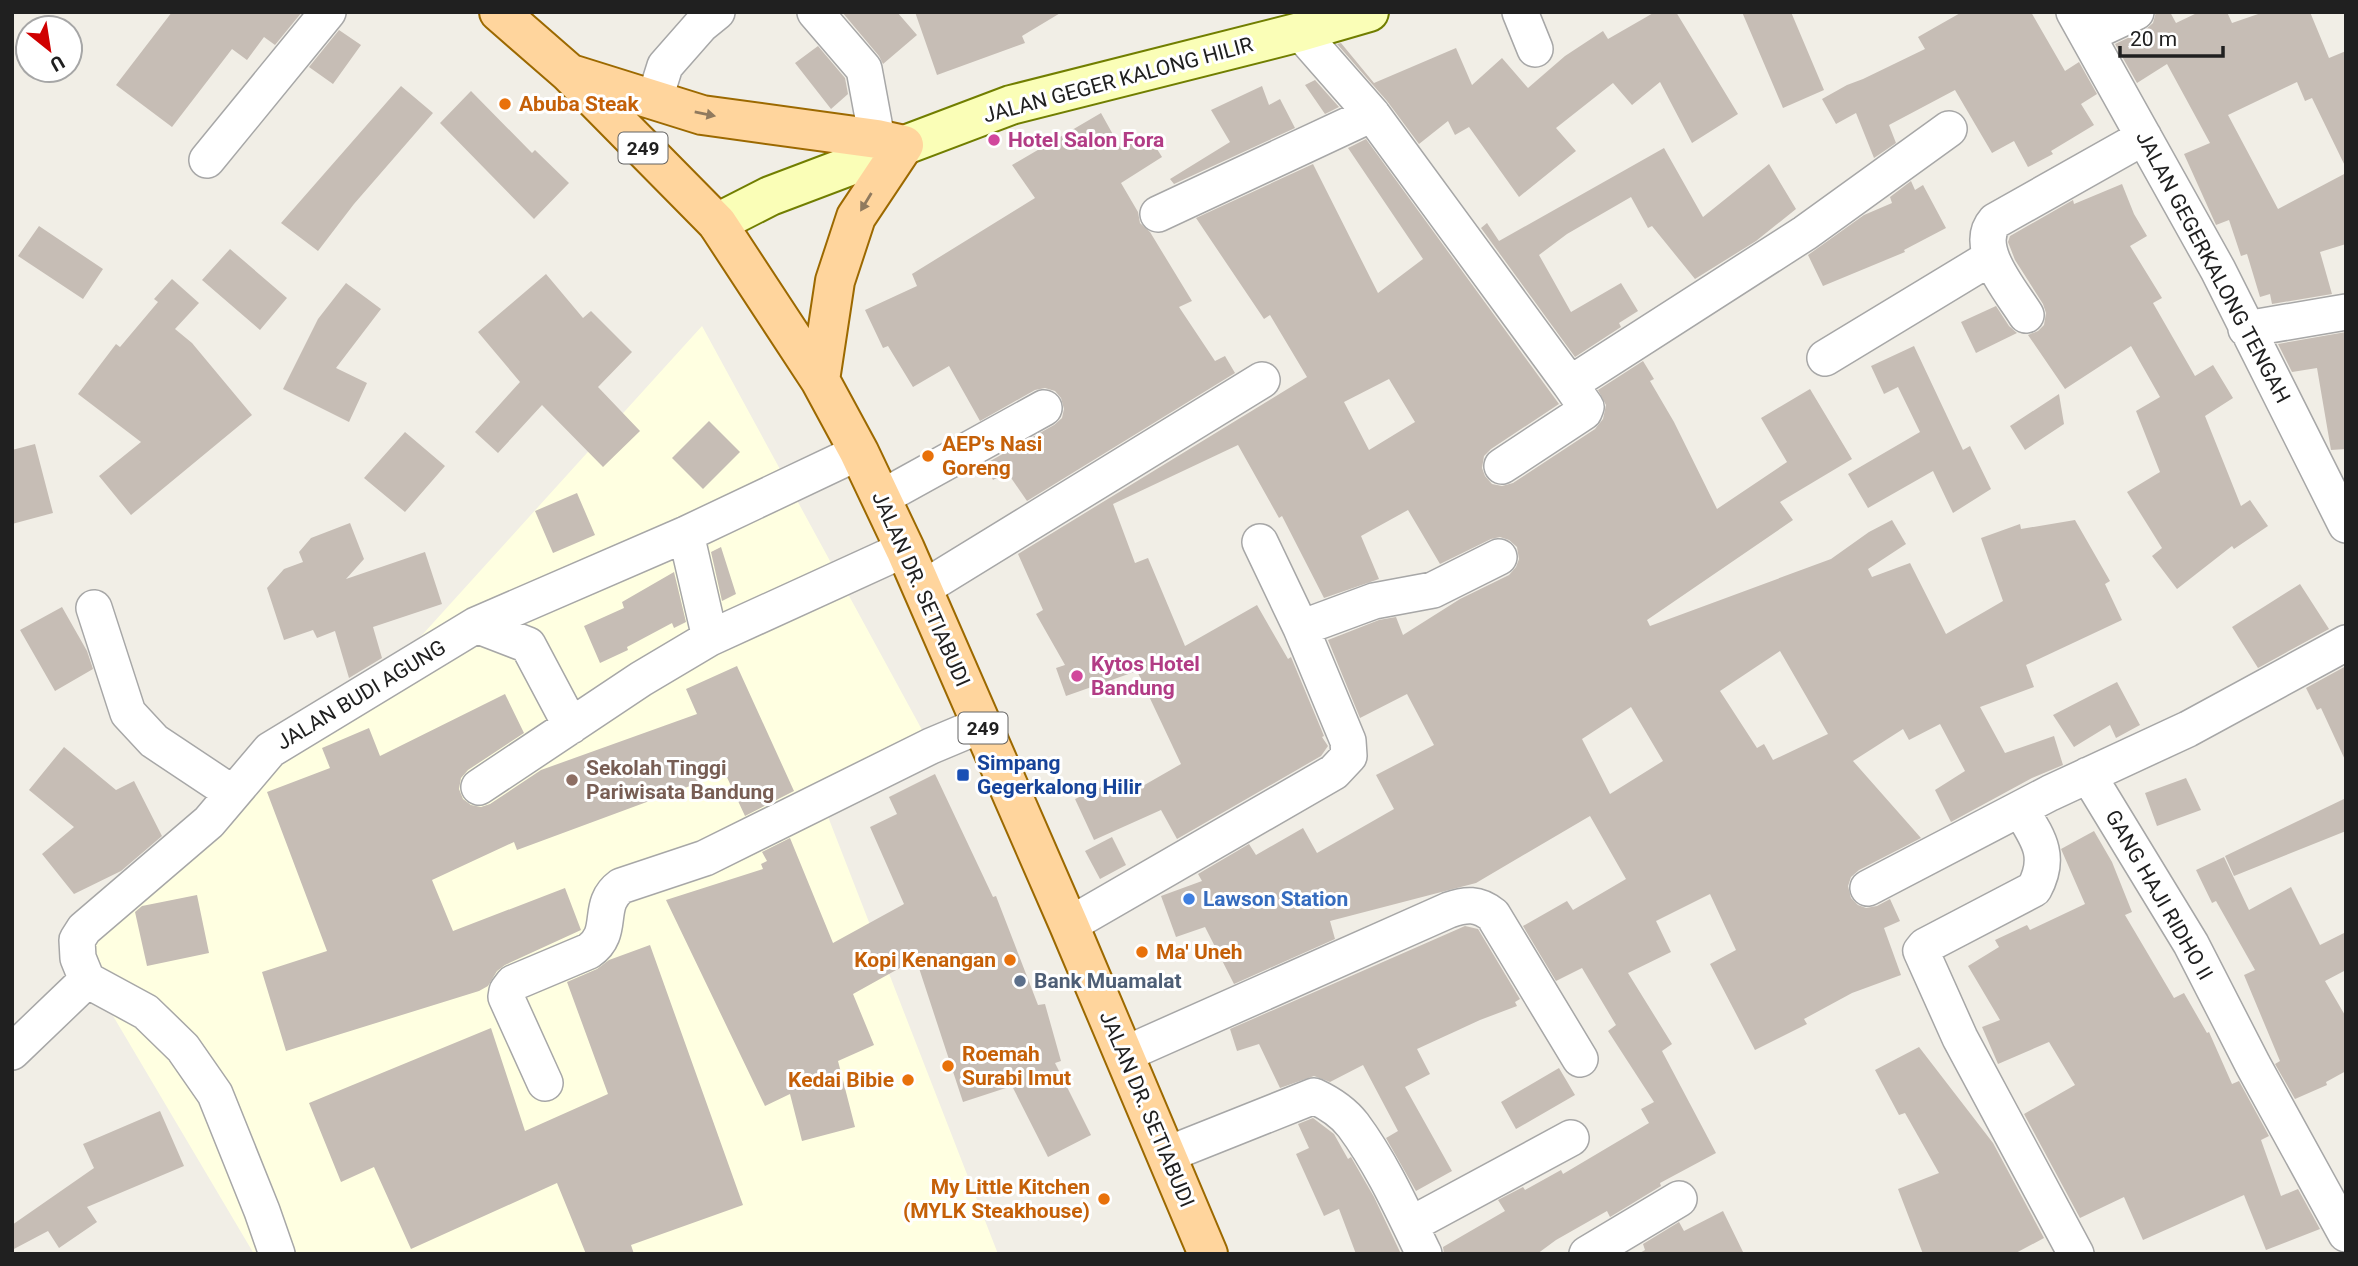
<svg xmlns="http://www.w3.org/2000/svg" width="2358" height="1266" font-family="Roboto,sans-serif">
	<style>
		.education { fill: #ffffe1 }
		.building { fill: #c6bdb5; fill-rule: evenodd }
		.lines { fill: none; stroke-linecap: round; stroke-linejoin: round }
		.street-casing { stroke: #a7a7a7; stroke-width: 38 }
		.secondary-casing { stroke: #717e00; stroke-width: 42 }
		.primary-casing { stroke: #9c6900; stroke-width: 42 }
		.street { stroke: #fff; stroke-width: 35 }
		.secondary { stroke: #fafeb7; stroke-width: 38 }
		.primary { stroke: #ffd59d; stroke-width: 38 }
		.oneway { fill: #907a5e }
		.food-dot { fill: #e8710a; stroke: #fff; stroke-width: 2.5 }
		.hotel-dot { fill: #d1479c; stroke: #fff; stroke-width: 2.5 }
		.transit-dot { fill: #1a4fb4; stroke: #fff; stroke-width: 2.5 }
		.education-dot { fill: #8d6e63; stroke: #fff; stroke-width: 2.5 }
		.shop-dot { fill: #3f7fe0; stroke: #fff; stroke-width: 2.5 }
		.service-dot { fill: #5c6f8a; stroke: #fff; stroke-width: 2.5 }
		.labels { text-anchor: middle; stroke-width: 6; stroke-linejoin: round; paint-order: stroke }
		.shield { fill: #fff; stroke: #636363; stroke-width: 2 }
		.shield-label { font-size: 19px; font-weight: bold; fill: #202020 }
		.street-label { font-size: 21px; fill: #202020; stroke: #fff }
		.food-label { font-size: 21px; font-weight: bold; fill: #c56008; stroke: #fff; text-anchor: start }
		.hotel-label { font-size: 21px; font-weight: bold; fill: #b23c85; stroke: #fff; text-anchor: start }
		.transit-label { font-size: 21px; font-weight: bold; fill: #164399; stroke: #fff; text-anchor: start }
		.education-label { font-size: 21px; font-weight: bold; fill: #785e54; stroke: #fff; text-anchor: start }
		.shop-label { font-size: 21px; font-weight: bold; fill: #366cbe; stroke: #fff; text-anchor: start }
		.service-label { font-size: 21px; font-weight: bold; fill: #4e5e75; stroke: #fff; text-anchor: start }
	</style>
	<rect width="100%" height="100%" fill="#f1eee6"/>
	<!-- education -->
	<path class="education" d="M702 326 933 750 825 809 998 1254H254L77 955 423 634Z"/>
	<!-- building -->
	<path class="building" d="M172 12H302L275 45 264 37 247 60 232 49 172 127 116 85Z
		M842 12H897L917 35 883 64 879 56Z
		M915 12H1062L1022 36 1025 43 937 75Z
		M1655 12H1676L1738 114 1692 143 1660 82 1632 105 1613 83 1556 128 1576 151 1519 197 1469 127 1455 135 1448 121 1419 144 1387 101 1337 44 1341 43 1374 83 1456 48 1472 85 1502 58 1528 88 1565 56 1603 31 1608 39Z
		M1742 12H1791L1824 90 1783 108Z
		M1962 12H2031L2065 71 2079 62 2097 94 2081 104 2094 125 2051 151 2053 154 2028 167 2014 141 1992 153 1955 90 1889 125 1896 143 1874 158 1856 113 1836 124 1822 99 1847 85 1863 79 1925 49 1918 37Z
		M2156 12H2170L2176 23 2199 12H2227L2232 23 2264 12H2310L2329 58 2346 51V168L2312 98 2305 101 2297 82 2228 115 2278 209 2346 173V244L2320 252 2332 294 2272 304 2270 294 2260 297 2247 254 2241 256 2229 220 2216 225 2184 154 2210 143 2167 64 2137 83 2115 44 2145 30 2153 23Z
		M339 30 361 45 333 84 309 67Z
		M818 46 845 78 848 94 831 109 795 63Z
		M1315 80 1339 107 1325 114 1305 85Z
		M401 86 433 113 354 204 318 251 281 223Z
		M1262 86 1269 105 1280 99 1295 128 1174 184 1170 179 1230 142 1211 110Z
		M471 91 532 153 535 150 569 183 534 219 440 123Z
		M1101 113 1121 149 1147 133 1162 157 1121 183 1138 212 1140 223 1150 232 1192 301 1179 307 1215 361 1225 356 1235 373 1027 501 1007 472 993 480 985 464 1054 425 1062 418 1064 409 1061 398 1055 391 1045 388 1035 390 980 421 949 366 913 387 888 346 883 348 865 310 917 286 912 274 1035 198 1012 165Z
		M1366 139 1559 404 1491 449 1484 456 1482 468 1485 476 1492 484 1502 486 1513 483 1595 429 1603 419 1606 405 1598 390 1643 361 1654 379 1650 381 1674 422 1717 509 1787 462 1761 418 1810 389 1852 459 1780 502 1793 520 1647 620 1650 626 1831 559 1869 532 1892 520 1906 544 1868 569 1872 577 1910 563 1946 634 2003 601 1981 538 2020 524 2021 529 2075 520 2110 581 2105 584 2122 620 2026 665 2034 687 1980 707 2005 753 2054 736 2063 765 2032 778 1951 822 1935 790 1965 771 1940 724 1909 740 1903 729 1853 761 1921 838 1859 870 1851 877 1848 886 1851 898 1858 905 1866 908 1877 906 1890 899 1900 921 1884 928 1901 975 1852 993 1804 1019 1807 1024 1755 1050 1710 964 1736 950 1710 894 1656 921 1671 952 1628 973 1672 1044 1662 1051 1716 1153 1660 1183 1661 1186 1610 1217 1607 1211 1556 1240 1537 1254H1444L1443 1247 1505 1211 1498 1200 1523 1187 1525 1190 1561 1170 1563 1174 1649 1123 1641 1109 1654 1102 1608 1031 1616 1025 1582 968 1556 981 1523 926 1567 901 1573 910 1626 879 1590 816 1476 883 1330 921 1335 939 1234 984 1205 927 1176 937 1161 896 1202 881 1198 874 1249 844 1256 855 1303 828 1317 853 1394 809 1376 775 1434 745 1407 694 1360 718 1328 640 1379 620 1396 617 1403 635 1460 599 1509 575 1516 567 1519 559 1517 547 1509 540 1500 537 1491 539 1440 564 1408 510 1361 536 1379 579 1324 598 1282 516 1279 518 1238 445 1113 504 1135 563 1148 558 1185 646 1257 605 1288 659 1291 657 1324 736 1322 737 1328 746 1321 756 1177 839 1161 810 1094 840 1075 799 1121 778 1127 795 1181 764 1137 671 1066 696 1056 668 1065 665 1036 614 1043 610 1018 554 1307 377 1270 315 1264 319 1196 218 1313 164 1378 293 1423 259 1348 148ZM1389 379 1415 422 1369 450 1344 402ZM1780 651 1828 734 1773 760 1764 744 1757 748 1720 691ZM1631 707 1663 761 1610 794 1582 739Z
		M1664 148 1703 217 1769 164 1796 209 1756 241 1695 279 1652 226 1648 228 1631 197 1567 234 1539 255 1571 312 1621 283 1638 311 1619 323 1621 327 1575 357 1481 228 1487 223 1499 241Z
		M1911 181 1915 190 1923 185 1946 228 1904 250 1905 252 1823 286 1808 255 1864 215 1892 203 1890 197Z
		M2122 184 2134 214 2147 236 2130 246 2162 298 2153 303 2195 376 2213 365 2233 398 2205 416 2241 506 2250 500 2268 526 2234 549 2232 546 2177 589 2152 556 2162 548 2127 492 2160 472 2136 411 2160 397 2131 346 2065 389 2028 335 2038 331 2044 325 2046 313 2043 304 2015 260 2008 242 2010 236 2073 200 2074 204Z
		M39 226 103 269 83 299 18 256Z
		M230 249 287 298 260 330 202 280Z
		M546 274 583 318 591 311 632 352 598 387 640 431 603 467 542 405 498 453 475 432 520 382 478 332Z
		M172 279 199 303 175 329 192 343 252 415 131 515 99 476 141 442 78 394 116 344 120 347 158 302 154 299Z
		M346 283 381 309 336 368 367 383 349 422 283 389 318 319Z
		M1996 306 2009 326 2017 333 1976 353 1961 322Z
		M2346 332V449L2331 450 2317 368 2292 372 2278 344Z
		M1914 346 1963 450 1970 446 1991 489 1953 513 1933 471 1868 508 1848 474 1920 432 1898 387 1884 394 1871 366Z
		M2059 394 2064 424 2025 450 2010 426Z
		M709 421 740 452 703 489 672 458Z
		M405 432 445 466 405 512 364 478Z
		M35 444 53 513 12 524V450Z
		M577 493 595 535 553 553 535 511Z
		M350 523 364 559 346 579 425 552 442 604 373 627 382 658 349 678 335 631 317 638 313 630 284 640 267 588 284 569 303 562 299 552 311 538Z
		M721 547 736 594 722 601 711 552Z
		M674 572 686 622 674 628 672 623 627 647 628 650 600 663 584 626 624 608 622 602Z
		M2300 584 2329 629 2258 668 2232 627Z
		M62 607 87 651 93 669 55 691 20 630Z
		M737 666 794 791 745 816 725 773 517 850 514 842 432 880 453 931 565 888 581 930 505 965 497 971 488 986 479 991 286 1051 262 972 327 951 267 792 330 768 322 748 369 728 380 756 505 694 524 733 468 770 461 778 459 789 463 799 471 805 481 807 490 804 541 770 697 714 686 689Z
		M2346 666V762L2321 708 2317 710 2306 688Z
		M2117 682 2140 725 2116 738 2110 725 2074 747 2053 715Z
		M64 747 116 790 134 781 162 836 121 871 74 894 42 854 74 827 29 790Z
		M935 774 993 897 996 896 1038 1005 1045 1004 1061 1061 1055 1063 1091 1135 1048 1157 1012 1086 963 1102 916 959 853 994 874 1045 838 1061 855 1127 802 1141 790 1094 765 1106 666 900 763 869 761 864 767 861 762 852 790 838 833 943 904 904 870 827 897 814 889 797Z
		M2186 778 2201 810 2157 826 2145 793Z
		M2346 798V831L2234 876 2225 856Z
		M2094 831 2112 862 2132 912 2125 915 2174 998 2184 993 2207 1033 2209 1032 2232 1084 2239 1081 2269 1136 2261 1140 2281 1196 2298 1189 2320 1229 2266 1250 2244 1195 2143 1240 2124 1197 2080 1218 2024 1114 2075 1085 2049 1042 1998 1064 1982 1027 2000 1020 1968 966 1999 947 1995 940 2027 925 2030 930 2085 904 2061 849Z
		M1112 837 1126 865 1100 879 1085 851Z
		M2224 857 2249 910 2291 887 2320 945 2346 932V970L2325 981 2346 1017V1071L2326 1082 2327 1085 2295 1099 2275 1064 2280 1061 2244 975 2255 970 2216 901 2212 903 2196 870Z
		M197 895 209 953 147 966 135 912 142 906Z
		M1465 926 1478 929 1520 999 1515 1002 1517 1006 1480 1020 1417 1049 1430 1074 1405 1087 1452 1171 1416 1191 1386 1138 1398 1131 1363 1065 1330 1082 1314 1076 1280 1088 1259 1044 1237 1051 1230 1029Z
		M650 945 743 1205 631 1245 634 1254H586L557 1183 411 1249 374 1167 341 1182 309 1103 491 1028 525 1131 608 1094 567 982 597 969 609 960Z
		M1919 1047 1993 1143 2044 1238 2014 1254H1923L1898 1189 1939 1173 1905 1113 1899 1115 1875 1070Z
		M1559 1068 1575 1095 1516 1129 1501 1102Z
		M160 1111 184 1166 87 1207 97 1222 59 1248 48 1231 12 1250V1225L94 1168 83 1144Z
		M1313 1118 1334 1134 1348 1159 1351 1157 1374 1197 1401 1254H1356L1339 1209 1324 1216 1296 1154 1309 1148 1298 1124Z
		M1723 1211 1744 1254H1638L1645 1250 1643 1244 1679 1222 1684 1231Z"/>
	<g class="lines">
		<!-- street casing -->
		<g class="street-casing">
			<path id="street" d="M815 12 864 69 877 139
				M1520 12 1535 49
				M2074 12 2218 270 2346 525
				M1300 32 1372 114 1570 384 1805 233 1949 129
				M2087 35 2136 12
				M654 101 665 66 701 25 717 12
				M207 160 328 12
				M1158 214 1372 114
				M2026 315C2012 292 1972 247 1995 221L2144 137
				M2246 329 2346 312
				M1825 358 1990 258
				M1502 466 1584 412 1586 407 1570 384
				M881 498 1044 408
				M686 534 710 638
				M922 589 1262 380
				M94 608 128 713 154 741 232 793
				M476 625 528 645 571 726
				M1301 628 1374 601 1433 590 1499 557
				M2088 775 2191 944 2253 1065 2346 1234
				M479 787 641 679 710 638 905 549
				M2020 809C2038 838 2052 856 2034 889L1925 946 1921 951 1960 1038 2076 1254
				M1868 888 2050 793 2188 729 2346 643
				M1069 925 1334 772 1349 756 1348 741 1301 628 1260 542
				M12 1052 87 980
				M1123 1055 1449 910C1466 904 1478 903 1493 915L1580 1059
				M545 1083 506 997 507 991 513 983 589 951C616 932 595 905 621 886L705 858 931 746 981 725
				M1166 1155 1314 1096C1329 1103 1343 1112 1353 1125 1382 1164 1403 1211 1424 1254
				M1410 1225 1571 1138
				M277 1254 262 1211 215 1094 183 1048 146 1012 87 980 78 958 77 940 84 929 209 822 270 750 476 625 686 534 859 452
				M1587 1254 1679 1199"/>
		</g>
		<!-- secondary casing -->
		<g class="secondary-casing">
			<path id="secondary" d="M717 223 770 196 1011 105 1300 32 1369 12"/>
		</g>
		<!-- primary casing -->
		<g class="primary-casing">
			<path id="primary" d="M499 12 569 73 717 223 820 380 859 452 905 549 1069 925 1208 1254
				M574 75 702 115 877 139 904 145 856 217 835 281 820 380"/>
		</g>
		<!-- street -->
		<use href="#street" class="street"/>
		<!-- secondary -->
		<use href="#secondary" class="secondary"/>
		<!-- primary -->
		<use href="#primary" class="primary"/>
	</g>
	<!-- one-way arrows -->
	<defs><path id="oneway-solid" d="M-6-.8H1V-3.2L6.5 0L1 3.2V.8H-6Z" transform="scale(1.75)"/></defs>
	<g class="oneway">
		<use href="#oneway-solid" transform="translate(705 114) rotate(11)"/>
		<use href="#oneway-solid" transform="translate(866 202) rotate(121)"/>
	</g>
	<!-- markers -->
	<g class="food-dot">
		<circle cx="505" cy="104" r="7"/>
		<circle cx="928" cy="456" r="7"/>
		<circle cx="1142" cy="952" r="7"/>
		<circle cx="1010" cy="960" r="7"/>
		<circle cx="948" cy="1066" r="7"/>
		<circle cx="908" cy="1080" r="7"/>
		<circle cx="1104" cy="1199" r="7"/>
	</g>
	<g class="hotel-dot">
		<circle cx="994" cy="140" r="7"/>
		<circle cx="1077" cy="676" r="7"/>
	</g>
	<rect class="transit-dot" x="956" y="768" width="14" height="14" rx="3.5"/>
	<circle class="education-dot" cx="572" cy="780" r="7"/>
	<circle class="shop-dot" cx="1189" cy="899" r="7"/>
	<circle class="service-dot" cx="1020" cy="981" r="7"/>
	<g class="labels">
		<!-- shield labels -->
		<g class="shield">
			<rect x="618.5" y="132.5" width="49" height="31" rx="5"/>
			<rect x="958.5" y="712.5" width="49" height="31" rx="5"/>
		</g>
		<g class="shield-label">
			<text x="643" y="155">249</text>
			<text x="983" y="735">249</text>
		</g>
		<!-- street labels -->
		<g class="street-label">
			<text transform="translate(1118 80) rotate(-15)" y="7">JALAN GEGER KALONG HILIR</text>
			<text transform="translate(2213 267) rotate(62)" y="7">JALAN GEGERKALONG TENGAH</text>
			<text transform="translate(921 589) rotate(66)" y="7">JALAN DR. SETIABUDI</text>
			<text transform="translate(361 695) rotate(-31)" y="7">JALAN BUDI AGUNG</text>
			<text transform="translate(2159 895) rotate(60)" y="7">GANG HAJI RIDHO II</text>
			<text transform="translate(1147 1109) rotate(67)" y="7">JALAN DR. SETIABUDI</text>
		</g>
		<!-- food labels -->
		<g class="food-label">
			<text x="519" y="111">Abuba Steak</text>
			<text x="942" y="451">AEP's Nasi<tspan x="942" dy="24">Goreng</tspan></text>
			<text x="1156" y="959">Ma' Uneh</text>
			<text x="996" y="967" text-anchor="end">Kopi Kenangan</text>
			<text x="962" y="1061">Roemah<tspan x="962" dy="24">Surabi Imut</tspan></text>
			<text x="894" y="1087" text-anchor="end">Kedai Bibie</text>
			<text x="1090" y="1194" text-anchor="end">My Little Kitchen<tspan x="1090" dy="24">(MYLK Steakhouse)</tspan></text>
		</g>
		<!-- hotel labels -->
		<g class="hotel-label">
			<text x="1008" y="147">Hotel Salon Fora</text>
			<text x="1091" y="671">Kytos Hotel<tspan x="1091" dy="24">Bandung</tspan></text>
		</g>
		<!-- transit labels -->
		<g class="transit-label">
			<text x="977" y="770">Simpang<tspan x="977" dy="24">Gegerkalong Hilir</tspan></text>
		</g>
		<!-- education labels -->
		<g class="education-label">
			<text x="586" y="775">Sekolah Tinggi<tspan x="586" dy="24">Pariwisata Bandung</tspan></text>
		</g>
		<!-- shop labels -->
		<g class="shop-label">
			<text x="1203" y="906">Lawson Station</text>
		</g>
		<!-- service labels -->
		<g class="service-label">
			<text x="1034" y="988">Bank Muamalat</text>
		</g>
	</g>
	<!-- border -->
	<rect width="2358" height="1266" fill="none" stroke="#202020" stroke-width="28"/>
	<!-- north arrow -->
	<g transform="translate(49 49) rotate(150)"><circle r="33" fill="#ffffff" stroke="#a6a6a6" stroke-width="2"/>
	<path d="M0-5L12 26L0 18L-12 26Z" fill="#d00000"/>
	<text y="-10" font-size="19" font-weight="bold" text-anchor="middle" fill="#202020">U</text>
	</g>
	<!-- scale -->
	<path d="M2120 46v10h103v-10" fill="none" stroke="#202020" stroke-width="3.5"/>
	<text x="2130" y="46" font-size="21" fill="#202020" stroke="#ffffff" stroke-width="5" paint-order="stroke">20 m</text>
</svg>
